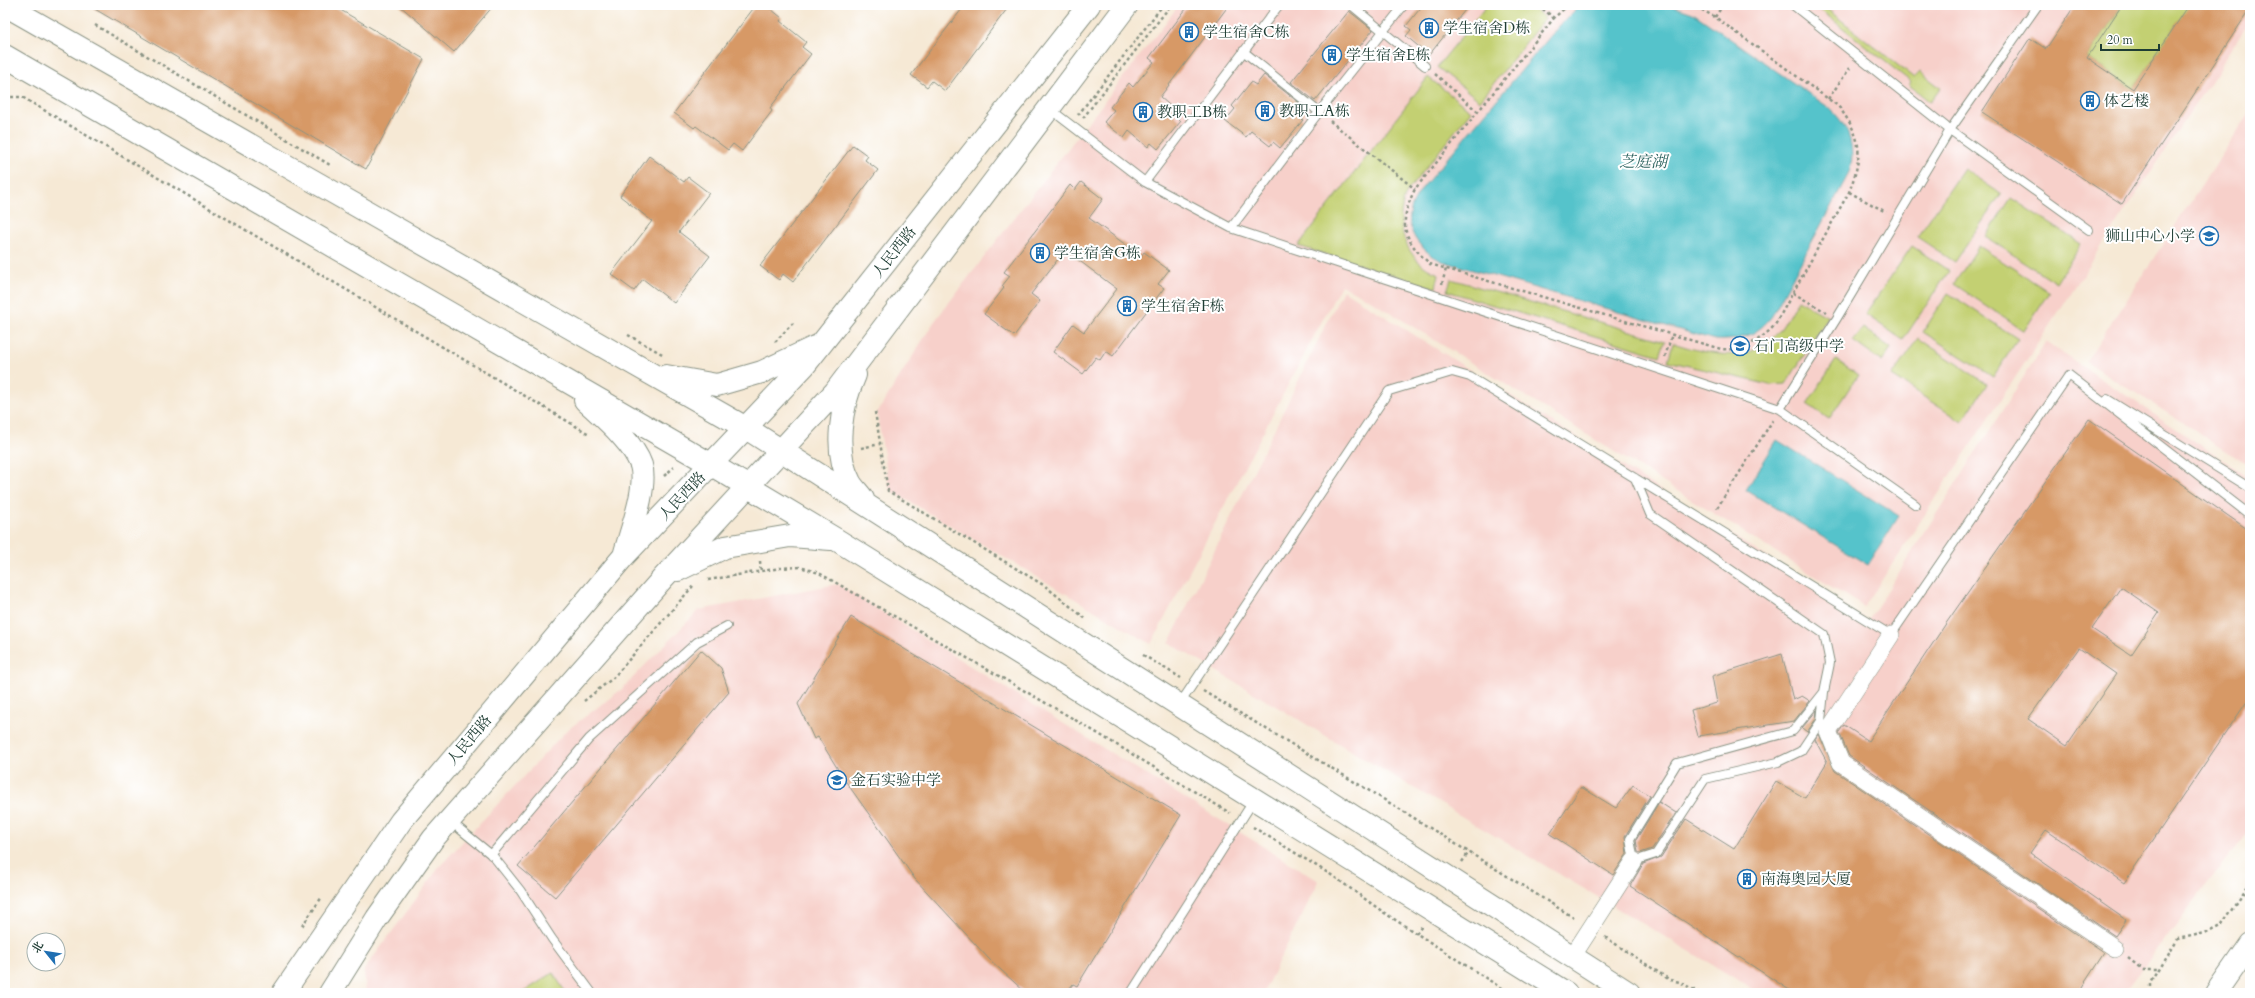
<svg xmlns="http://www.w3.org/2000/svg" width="2255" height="998" font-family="Cardo,'Noto Serif SC',serif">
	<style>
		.built { fill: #f7d0ca }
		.green { fill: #c3d072; stroke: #718653 }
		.water { fill: #55c3cb; stroke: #3a8080 }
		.building { fill: #d79966; fill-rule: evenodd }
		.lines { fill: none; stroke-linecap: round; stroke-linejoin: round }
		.lane-casing { stroke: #8a9384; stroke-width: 10 }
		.street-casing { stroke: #8a9384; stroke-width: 18 }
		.secondary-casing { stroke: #8a9384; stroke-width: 24 }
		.path { stroke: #8a9384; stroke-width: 2.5; stroke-dasharray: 3 3; stroke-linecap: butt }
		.lane { stroke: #fff; stroke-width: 8 }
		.street { stroke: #fff; stroke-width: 17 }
		.secondary { stroke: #fff; stroke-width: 22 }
		.labels { text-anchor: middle; stroke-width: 4; stroke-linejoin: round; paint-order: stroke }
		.poi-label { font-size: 15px; fill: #1f3d34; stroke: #fff; text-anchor: start }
		.street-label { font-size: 15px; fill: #1f3d34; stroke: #fff }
		.water-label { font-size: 16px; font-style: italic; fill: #2f6561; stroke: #fff }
	</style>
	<rect width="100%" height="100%" fill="#fff"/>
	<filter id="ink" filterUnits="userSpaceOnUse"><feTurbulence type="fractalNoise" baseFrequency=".025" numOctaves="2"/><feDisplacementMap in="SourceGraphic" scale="8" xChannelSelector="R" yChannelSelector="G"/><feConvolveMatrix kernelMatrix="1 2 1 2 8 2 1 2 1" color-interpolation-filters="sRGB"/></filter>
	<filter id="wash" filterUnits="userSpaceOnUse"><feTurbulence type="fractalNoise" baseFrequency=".012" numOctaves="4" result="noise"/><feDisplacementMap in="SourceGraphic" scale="16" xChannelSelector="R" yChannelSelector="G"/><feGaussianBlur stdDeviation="0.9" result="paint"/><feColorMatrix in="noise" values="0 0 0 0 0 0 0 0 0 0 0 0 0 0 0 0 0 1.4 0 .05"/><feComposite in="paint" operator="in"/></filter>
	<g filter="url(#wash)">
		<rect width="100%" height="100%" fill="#f6e9d5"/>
		<!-- built -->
		<path class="built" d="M1179 5H2250V21L1864 607 1367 298 1341 285 1151 644 890 490 877 413 934 322Z
			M2250 112V466L2086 361Z
			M1343 290 1868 621 2046 342 2250 478V828L2124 993H1760L1169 643Z
			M837 584 1319 881 1263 993H366L364 970 441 865 566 731 622 689 699 610Z"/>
		<!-- green -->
		<path class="green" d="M1487 5H1528L1545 18 1480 101 1437 67Z
			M1814 5H1822L1914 78 1920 72 1941 88 1930 102 1909 85 1911 82Z
			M2122 5 2189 6 2133 89 2087 58Z
			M1428 77 1471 111 1407 192C1392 223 1406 263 1439 274L1436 288 1298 246Z
			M1964 169 2001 194 1955 262 1917 237Z
			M2011 198 2081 244 2056 283 1986 237Z
			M1912 246 1949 271 1903 340 1865 314Z
			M1979 246 2049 292 2024 331 1954 284Z
			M1451 279 1665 341 1660 356 1447 291Z
			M1948 293 2018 339 1993 377 1923 332Z
			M1798 300 1828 317 1786 384 1770 385 1668 361 1673 343C1711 355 1754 367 1782 327 1788 318 1792 309 1798 300Z
			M1863 328 1891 348 1882 362 1853 341Z
			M1918 338 1987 384 1962 422 1892 376Z
			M1836 360 1858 375 1829 419 1807 404Z
			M553 973 566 993H522Z"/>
		<!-- water -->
		<path class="water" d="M1580 5H1669L1693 13 1828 107C1848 124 1857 147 1849 173L1772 316C1757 336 1739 341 1715 340L1442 261C1421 251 1403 231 1412 206 1414 200 1419 193 1423 187L1559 26Z
			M1777 440 1899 516 1868 565 1746 490Z"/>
		<g id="blocks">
			<!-- building -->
			<path class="building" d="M88 5H332L424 59 366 169Z
				M399 5H494L454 52Z
				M756 5H766L782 18 780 21 806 42 802 47 811 54 770 108 772 111 742 151 733 144 728 150 696 126 694 128 674 113Z
				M965 5H1010L945 91 932 81 927 87 911 75Z
				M1189 5H1229L1160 97 1175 110 1173 114 1181 121 1158 149 1151 143 1148 147 1129 131 1124 138 1104 122 1114 110 1110 107 1129 83 1133 87 1154 62 1149 58Z
				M1423 5H1469L1429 55 1406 36 1411 30 1406 26Z
				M2075 5H2122L2087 58 2133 89 2189 5H2250V9L2122 204 1982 112 2030 38 2046 49Z
				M1349 11 1373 30 1315 101 1291 82Z
				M1264 75 1308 110 1301 118 1303 120 1280 148 1273 142 1270 146 1251 131 1246 137 1225 121 1235 109 1232 106 1251 82 1256 85Z
				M853 145 868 156 865 160 878 170 793 282 783 274 779 280 760 266Z
				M649 156 684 182 688 177 709 193 679 232 710 256 674 303 643 279 634 291 611 274 652 221 620 196Z
				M1081 182 1103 199 1089 218 1141 256 1144 252 1169 270 1158 284 1164 288 1113 356 1106 351 1100 360 1096 357 1083 374 1053 352 1073 324 1084 332 1117 289 1065 250 1031 294 1040 301 1014 336 984 314 1004 288 1002 286 1010 276 1004 272 1070 185 1075 190Z
				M2089 419 2250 531V697L2124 883 2046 830 2030 853 2126 920 2115 936 1849 756 1839 732 1844 725 1868 741 1947 622ZM2121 587 2159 613 2131 655 2092 629ZM2079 648 2116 674 2067 746 2028 719Z
				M851 617 1181 815 1077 986 1073 984 1066 993H1026L989 959 915 879 844 779 818 737 814 739 798 704Z
				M701 650 721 668 729 692 555 897 518 866Z
				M1782 654 1793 700 1802 696 1810 701 1794 721 1698 736 1691 710 1717 703 1712 676Z
				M1817 710 1816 719 1807 732 1802 728Z
				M1819 734 1835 771 2104 953 2078 993H1794L1630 886 1643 864 1661 857 1686 819 1734 849 1776 781 1805 798 1827 762 1815 740Z
				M1633 785 1650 796 1625 836 1627 854 1613 875 1550 834 1581 787 1616 808Z
				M1659 802 1676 813 1652 849 1640 853 1638 852 1636 840Z"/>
		</g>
	</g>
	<g filter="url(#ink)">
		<use href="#blocks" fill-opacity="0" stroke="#8a9384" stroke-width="1"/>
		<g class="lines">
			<!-- lane casing -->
			<g class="lane-casing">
				<path id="lane" d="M1351 5 1425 66
					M1793 5 1950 130 2089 230
					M1243 51 1319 112
					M1050 109 1145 182 1231 228 1780 409 1837 318 1950 130 2038 5
					M1145 182 1279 5
					M1231 228 1319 112 1404 5
					M2069 375 2250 515
					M2107 399 2250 488
					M1780 409 1916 505
					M1635 478 1650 514 1824 634 1830 663 1824 692 1821 721 1801 751 1778 762 1705 779 1656 854 1634 861 1630 839 1677 763 1793 731 1824 692
					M1179 705 1389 391 1452 372 1470 377 1891 635 2069 375
					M450 821 493 856 520 890 552 939 592 993
					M491 855 589 739 697 642 727 626
					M1131 993 1254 800"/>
			</g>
			<!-- street casing -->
			<g class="street-casing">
				<path id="street" d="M1891 635 1828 731 1841 763 2115 948
					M1572 957 1634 861"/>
			</g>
			<!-- secondary casing -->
			<g class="secondary-casing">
				<path id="secondary" d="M5 5 746 428 1629 993
					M5 56 712 465 837 540 1566 993
					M855 375C841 406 833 451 850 482 853 488 859 493 863 499
					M666 376 717 385 762 372 815 347
					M585 400C603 417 633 442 641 465 648 488 630 533 624 556
					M678 570 725 547 790 536 831 539
					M283 993 401 821 624 556 804 366 1089 5
					M330 993 377 918 433 839 664 577 835 392 1127 5
					M2216 993 2250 944"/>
			</g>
			<!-- path -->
			<path class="path" d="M1538 5 1554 18
				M1568 5 1554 18 1415 189C1398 224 1402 238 1430 264L1721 349C1743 351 1760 341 1775 325L1849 192C1863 155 1863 138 1838 106L1715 17 1693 5
				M1715 17 1723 5
				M95 25 330 165
				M1435 74 1478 112
				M5 97H22L589 434
				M1828 99 1850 68
				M1078 115 1163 5
				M1083 118 1171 5
				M1330 121 1415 189
				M1849 192 1886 212
				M1442 284 1446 269
				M1793 293 1826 312
				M628 335 664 355
				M775 342 793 323
				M1665 357 1672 334
				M875 412 888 491 1045 586 1086 619
				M861 448 880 444
				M664 476 674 467
				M1717 508 1773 420
				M760 561 761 572
				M708 580 780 568 800 567 819 573 1072 718 1230 813
				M1143 655 1181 678
				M1203 691 1398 808 1576 919
				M584 701 613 678 693 586
				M1253 827 1333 876 1383 912 1509 993
				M1462 862 1469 852
				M302 926 322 897
				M1416 934 1422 926
				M1605 937 1670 980 1680 982 1699 993
				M2128 958 2143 970H2158
				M2151 993V983L2178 939 2205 933 2222 924 2250 884"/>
			<!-- lane -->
			<use href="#lane" class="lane"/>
			<!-- street -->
			<use href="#street" class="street"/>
			<!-- secondary -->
			<use href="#secondary" class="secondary"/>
		</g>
	</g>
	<!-- icons -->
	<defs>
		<g id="building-ring" transform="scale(1)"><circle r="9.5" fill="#fff" stroke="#1f6fb2" stroke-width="1.5"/><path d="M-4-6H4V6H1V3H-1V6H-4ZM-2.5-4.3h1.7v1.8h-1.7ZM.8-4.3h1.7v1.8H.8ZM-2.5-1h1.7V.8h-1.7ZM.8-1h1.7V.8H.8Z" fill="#1f6fb2"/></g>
		<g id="school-ring" transform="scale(1)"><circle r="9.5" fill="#fff" stroke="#1f6fb2" stroke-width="1.5"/><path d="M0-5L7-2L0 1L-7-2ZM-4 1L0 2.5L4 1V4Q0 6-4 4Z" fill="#1f6fb2"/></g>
	</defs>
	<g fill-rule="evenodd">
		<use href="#building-ring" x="1429" y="28"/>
		<use href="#building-ring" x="1189" y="32"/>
		<use href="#building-ring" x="1332" y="55"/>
		<use href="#building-ring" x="2090" y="101"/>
		<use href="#building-ring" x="1265" y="111"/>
		<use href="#building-ring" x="1143" y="112"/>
		<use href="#school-ring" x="2209" y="236"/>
		<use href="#building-ring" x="1040" y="253"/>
		<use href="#building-ring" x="1127" y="306"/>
		<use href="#school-ring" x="1740" y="346"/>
		<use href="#school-ring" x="837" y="780"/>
		<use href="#building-ring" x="1747" y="879"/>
	</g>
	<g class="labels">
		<!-- poi labels -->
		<g class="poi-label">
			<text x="1443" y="33">学生宿舍D栋</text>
			<text x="1203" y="37">学生宿舍C栋</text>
			<text x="1346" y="60">学生宿舍E栋</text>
			<text x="2104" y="106">体艺楼</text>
			<text x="1279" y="116">教职工A栋</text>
			<text x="1157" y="117">教职工B栋</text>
			<text x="2195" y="241" text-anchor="end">狮山中心小学</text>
			<text x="1054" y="258">学生宿舍G栋</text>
			<text x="1141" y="311">学生宿舍F栋</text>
			<text x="1754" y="351">石门高级中学</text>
			<text x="851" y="785">金石实验中学</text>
			<text x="1761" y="884">南海奥园大厦</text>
		</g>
		<!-- street labels -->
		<g class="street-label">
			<text transform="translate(894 252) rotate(-52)" y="5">人民西路</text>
			<text transform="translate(682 496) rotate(-47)" y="5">人民西路</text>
			<text transform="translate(469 740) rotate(-50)" y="5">人民西路</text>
		</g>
		<!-- water labels -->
		<g class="water-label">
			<text x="1643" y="167">芝庭湖</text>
		</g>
	</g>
	<!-- margin -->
	<rect width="2255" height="998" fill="none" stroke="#fff" stroke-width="20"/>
	<!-- north arrow -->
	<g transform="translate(46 952) rotate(300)"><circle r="19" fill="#ffffff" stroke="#a5b1ae"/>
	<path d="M0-3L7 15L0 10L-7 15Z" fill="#1f6fb2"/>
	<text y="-6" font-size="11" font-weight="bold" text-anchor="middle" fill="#1f3d34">北</text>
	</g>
	<!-- scale -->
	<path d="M2101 44v6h58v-6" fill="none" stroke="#1f3d34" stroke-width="2"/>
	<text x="2107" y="44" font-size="12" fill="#1f3d34" stroke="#ffffff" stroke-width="3" paint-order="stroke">20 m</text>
</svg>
